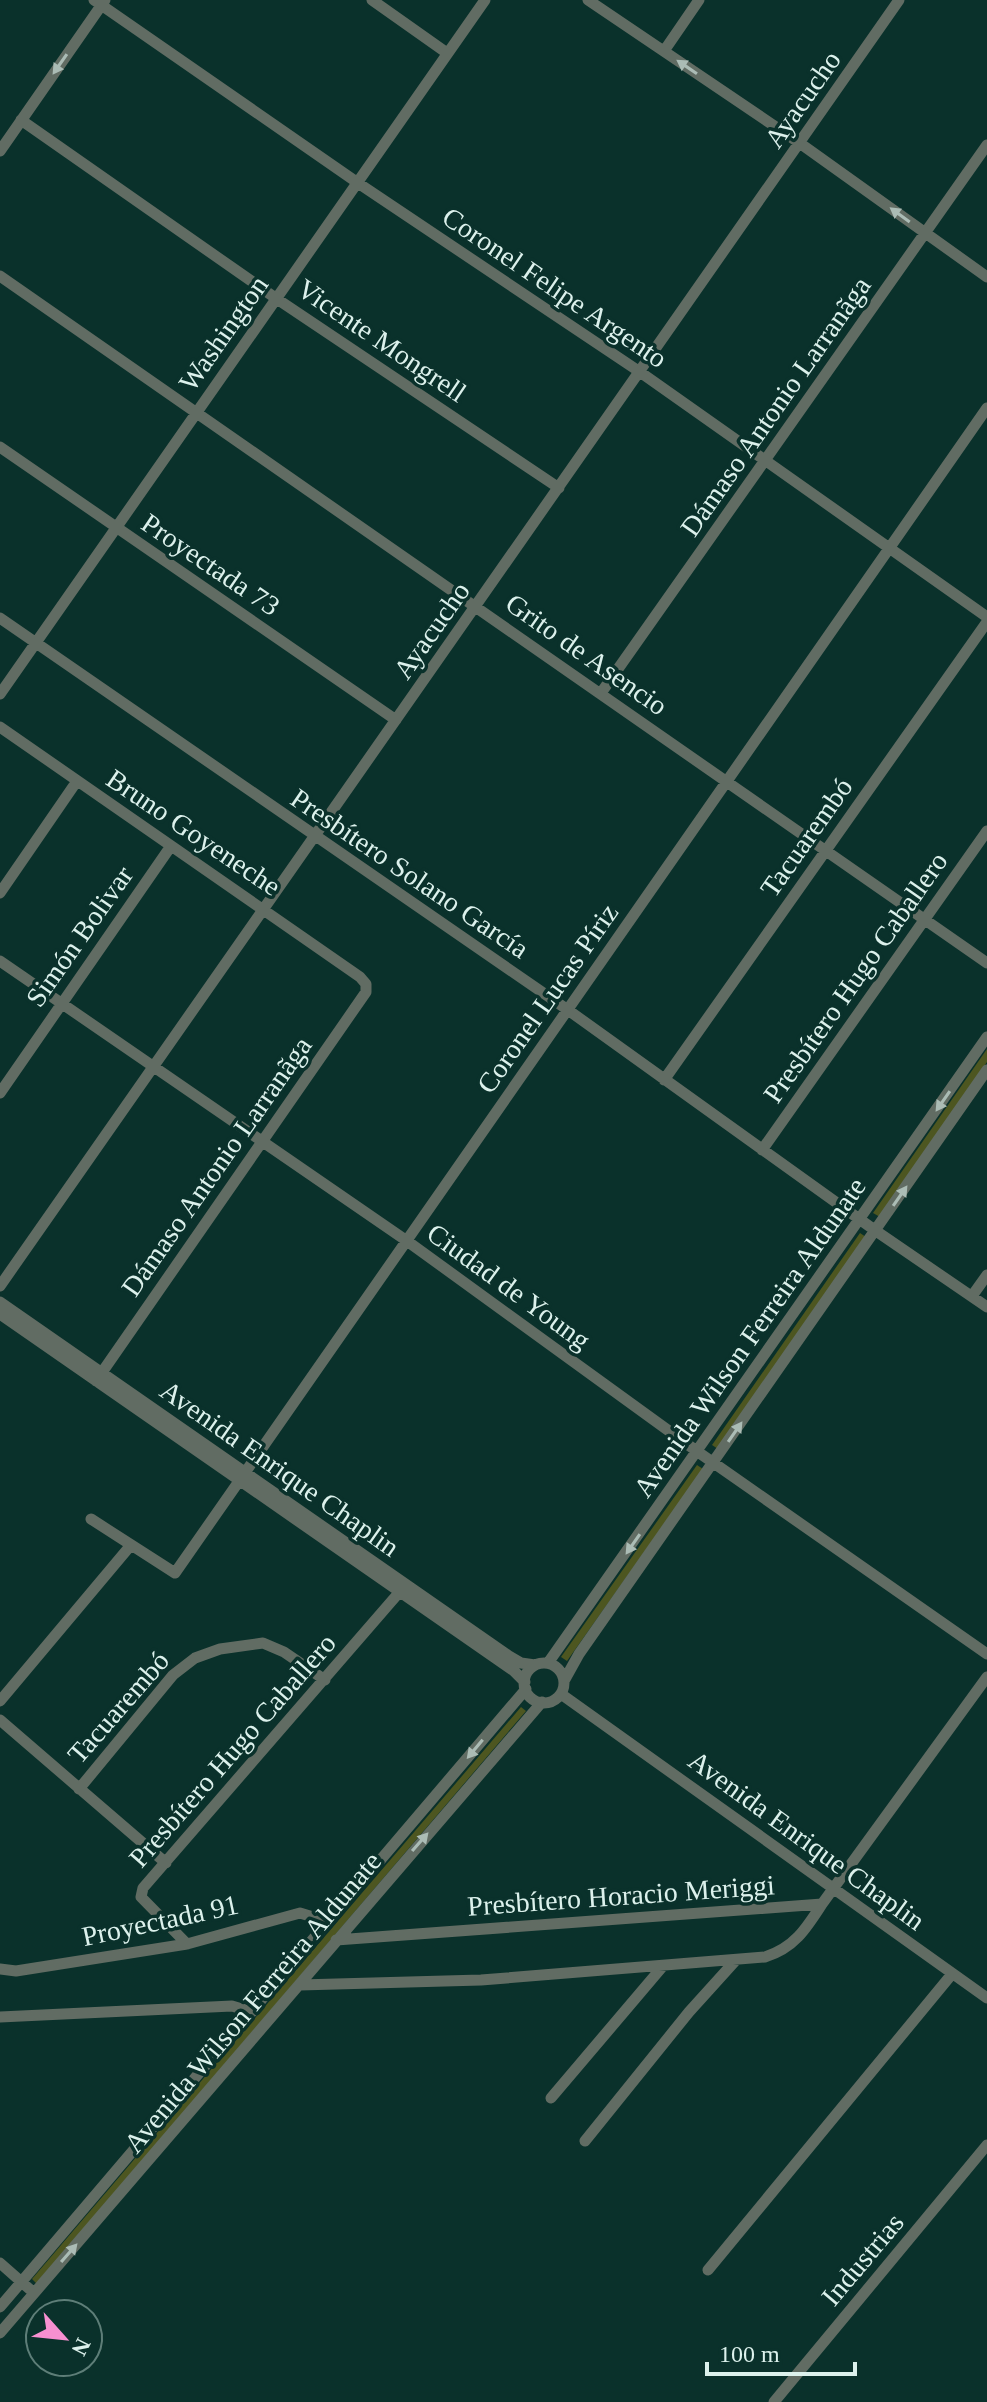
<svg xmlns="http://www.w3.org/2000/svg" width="987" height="2402" font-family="Georgia,serif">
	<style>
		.green { fill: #4d5620 }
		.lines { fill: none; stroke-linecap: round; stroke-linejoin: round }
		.minor { stroke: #616c63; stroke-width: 11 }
		.oneway { fill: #abbcb5 }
		.labels { text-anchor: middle; stroke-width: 7; stroke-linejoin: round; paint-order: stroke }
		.street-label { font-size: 28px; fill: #dcf1ec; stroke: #0a312b }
	</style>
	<rect width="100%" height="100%" fill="#0a312b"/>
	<!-- green -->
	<path class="green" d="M987 1049V1062L880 1217 873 1213Z
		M860 1233 866 1237 718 1449 712 1445Z
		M697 1465 703 1469 567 1661 561 1657Z
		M521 1707 526 1711 37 2284 32 2279Z"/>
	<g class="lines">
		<!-- minor -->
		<path class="minor" d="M94 0 358 183 640 372 987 617
			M372 0 447 53
			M588 0 801 144 987 277
			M664 51 699 0
			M21 120 277 299 559 488
			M0 151 105 0
			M0 276 987 963
			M0 447 396 720
			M0 618 568 1010 876 1231 987 1307
			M601 693 987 145
			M0 694 485 0
			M0 727 360 977 366 984V992L96 1381
			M0 893 77 781
			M0 961 407 1241 698 1452 987 1654
			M664 1080 987 622
			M0 1093 171 846
			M762 1150 987 831
			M0 1286 899 0
			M972 1296 987 1275
			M0 1302 509 1656 521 1663 535 1665
			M0 1314 514 1671 525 1682
			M91 1519 175 1573 987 408
			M548 1663 987 1037
			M524 1683a20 20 0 1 1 40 0a20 20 0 1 1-40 0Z
			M564 1681 579 1654 987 1070
			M561 1694 987 1998
			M0 1701 131 1545
			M0 1720 166 1863
			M79 1789 173 1675 195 1658 220 1649 263 1643 284 1652 325 1680
			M336 1940 822 1904 987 1677
			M187 1944 141 1897 143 1888 403 1588
			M0 1969 16 1971 187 1944 300 1913 313 1917 325 1927
			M300 1985 481 1980 765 1957C794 1948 806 1929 822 1904
			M0 2017 232 2006 252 2012
			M551 2098 663 1966
			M585 2141 689 2012 736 1960
			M0 2263 34 2293
			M708 2270 952 1974
			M0 2307 526 1689
			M0 2333 542 1702
			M774 2402 987 2145"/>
	</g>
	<!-- one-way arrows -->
	<defs><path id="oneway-solid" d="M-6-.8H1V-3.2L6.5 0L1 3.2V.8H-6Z" transform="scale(2)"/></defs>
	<g class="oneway">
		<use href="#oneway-solid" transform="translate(60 64) rotate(125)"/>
		<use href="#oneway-solid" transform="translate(687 67) rotate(-146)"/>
		<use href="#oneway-solid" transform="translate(900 215) rotate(-144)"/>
		<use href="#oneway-solid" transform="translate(943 1101) rotate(125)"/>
		<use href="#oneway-solid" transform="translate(900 1196) rotate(-55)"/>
		<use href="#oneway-solid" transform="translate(735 1432) rotate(-55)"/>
		<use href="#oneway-solid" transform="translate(633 1544) rotate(125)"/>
		<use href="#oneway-solid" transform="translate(475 1749) rotate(130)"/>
		<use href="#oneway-solid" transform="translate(420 1842) rotate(-49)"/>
		<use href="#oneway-solid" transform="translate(69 2253) rotate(-49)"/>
	</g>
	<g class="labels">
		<!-- street labels -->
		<g class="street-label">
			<text transform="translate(802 99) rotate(-55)" y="10">Ayacucho</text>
			<text transform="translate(555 287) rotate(34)" y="10">Coronel Felipe Argento</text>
			<text transform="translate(223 333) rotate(-55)" y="10">Washington</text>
			<text transform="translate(382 340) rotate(34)" y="10">Vicente Mongrell</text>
			<text transform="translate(775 406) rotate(-55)" y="10">Dámaso Antonio Larranãga</text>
			<text transform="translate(211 564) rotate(34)" y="10">Proyectada 73</text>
			<text transform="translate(431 630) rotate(-55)" y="10">Ayacucho</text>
			<text transform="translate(587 654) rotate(35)" y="10">Grito de Asencio</text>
			<text transform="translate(194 832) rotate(34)" y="10">Bruno Goyeneche</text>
			<text transform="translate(806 837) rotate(-55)" y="10">Tacuarembó</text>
			<text transform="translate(410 873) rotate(34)" y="10">Presbítero Solano García</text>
			<text transform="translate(79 936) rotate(-55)" y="10">Simón Bolivar</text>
			<text transform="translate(855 977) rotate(-55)" y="10">Presbítero Hugo Caballero</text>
			<text transform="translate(547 998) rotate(-55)" y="10">Coronel Lucas Píriz</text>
			<text transform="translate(216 1166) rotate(-55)" y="10">Dámaso Antonio Larranãga</text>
			<text transform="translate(509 1286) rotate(36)" y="10">Ciudad de Young</text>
			<text transform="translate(749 1337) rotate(-55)" y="10">Avenida Wilson Ferreira Aldunate</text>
			<text transform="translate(280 1468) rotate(35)" y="10">Avenida Enrique Chaplin</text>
			<text transform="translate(118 1707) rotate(-49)" y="10">Tacuarembó</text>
			<text transform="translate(232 1750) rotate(-49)" y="10">Presbítero Hugo Caballero</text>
			<text transform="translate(807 1840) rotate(36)" y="10">Avenida Enrique Chaplin</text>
			<text transform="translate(621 1895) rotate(-4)" y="10">Presbítero Horacio Meriggi</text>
			<text transform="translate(160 1920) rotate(-12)" y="10">Proyectada 91</text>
			<text transform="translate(252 2002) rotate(-50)" y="10">Avenida Wilson Ferreira Aldunate</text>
			<text transform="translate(862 2259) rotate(-50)" y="10">Industrias</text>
		</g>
	</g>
	<!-- north arrow -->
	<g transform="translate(64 2338) rotate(117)"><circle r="38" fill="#0a312b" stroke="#5e7e78" stroke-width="2"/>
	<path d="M0-6L14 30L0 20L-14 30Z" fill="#f690d0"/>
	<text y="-12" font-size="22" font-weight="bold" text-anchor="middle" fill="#dcf1ec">N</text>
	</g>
	<!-- scale -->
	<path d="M707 2362v12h148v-12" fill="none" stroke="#dcf1ec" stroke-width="4"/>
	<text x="719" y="2362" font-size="24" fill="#dcf1ec" stroke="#0a312b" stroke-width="6" paint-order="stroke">100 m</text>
</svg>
